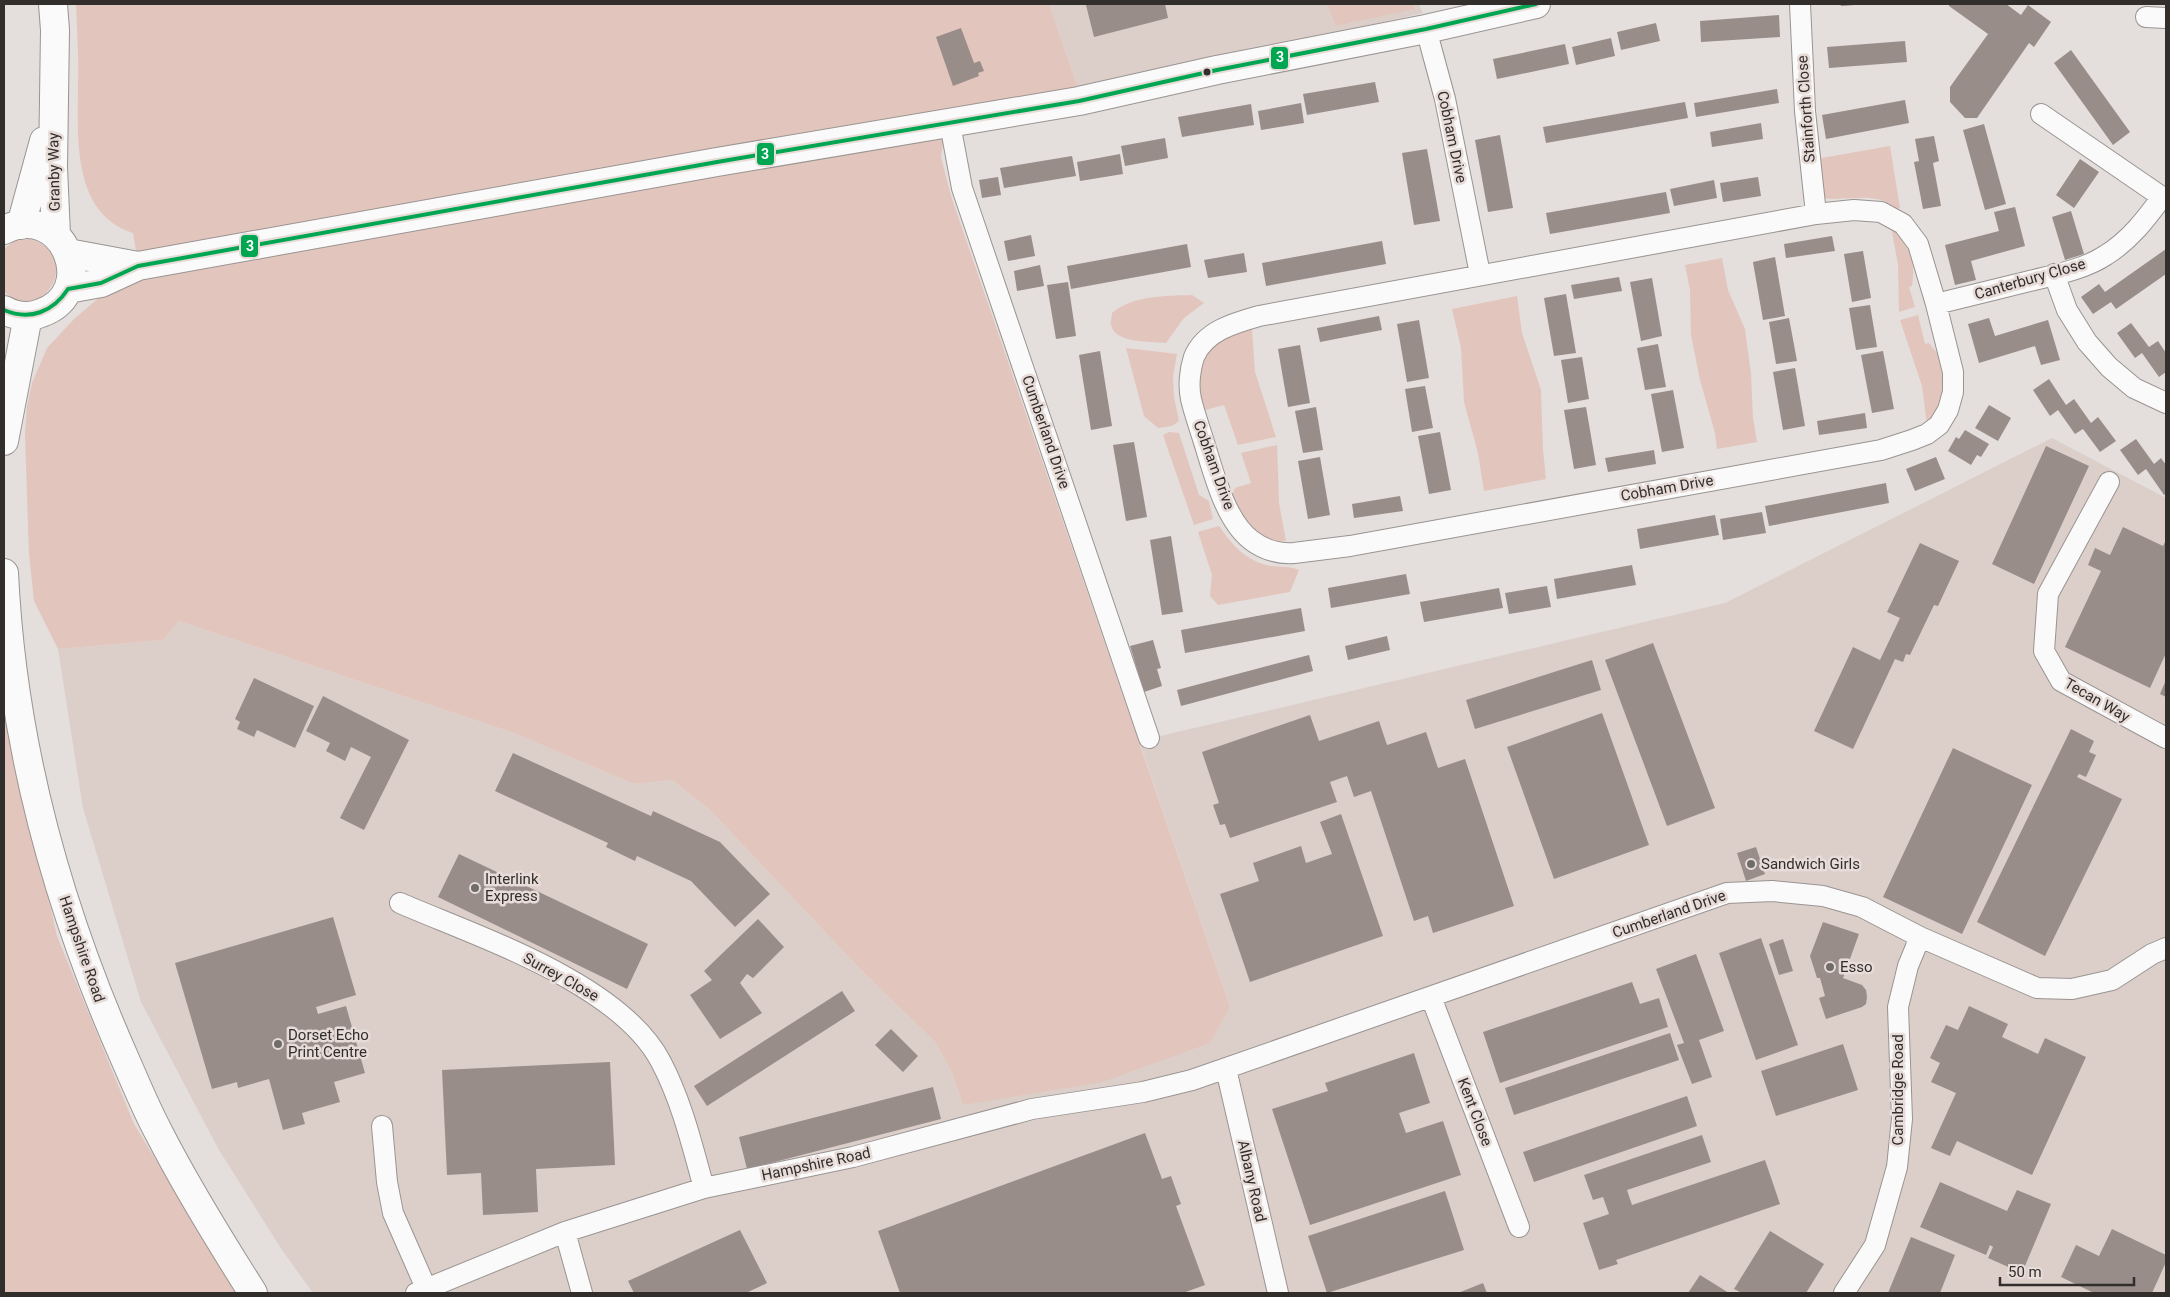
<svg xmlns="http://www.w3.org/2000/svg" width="2170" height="1297" font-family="Roboto,sans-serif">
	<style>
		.built { fill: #dccfca }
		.green { fill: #e2c6bd }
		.building { fill: #988d89 }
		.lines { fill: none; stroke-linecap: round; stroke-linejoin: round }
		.minor-casing { stroke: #999492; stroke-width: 22 }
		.secondary-casing { stroke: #999492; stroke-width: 30 }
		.minor { stroke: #fbfafa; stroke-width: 20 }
		.secondary { stroke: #fbfafa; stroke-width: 28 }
		.bus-1-casing { stroke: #e8dcd8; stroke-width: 8 }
		.bus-1 { stroke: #00a651; stroke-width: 4 }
		.bus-dot { fill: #322e2c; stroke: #e8dcd8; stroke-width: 2 }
		.poi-dot { fill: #706c6a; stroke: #e8dcd8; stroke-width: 2 }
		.labels { text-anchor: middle; stroke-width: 5; stroke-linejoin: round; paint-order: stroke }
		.street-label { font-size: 15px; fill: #322e2c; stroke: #e8dcd8 }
		.poi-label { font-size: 15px; fill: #322e2c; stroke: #e8dcd8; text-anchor: start }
		.line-badge { stroke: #e8dcd8; stroke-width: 2 }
		.badge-label { font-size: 14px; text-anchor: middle; font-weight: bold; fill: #fff }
	</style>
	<rect width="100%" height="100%" fill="#e4dedc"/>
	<!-- built -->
	<path class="built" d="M1049 4H1419L1423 13 1079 91Z
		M2052 438 2166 498V1293H313L282 1250 219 1150 141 1002 83 808 58 649 163 640 179 621 511 732 634 784 672 780 709 809 861 970 936 1043 952 1073 963 1105 1230 1007 1139 741 1725 603Z"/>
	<!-- green -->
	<path class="green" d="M76 4H1049L1079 91 947 114 941 157 951 196 1230 1007 1210 1043 1103 1082 963 1105 952 1073 936 1043 861 970 709 809 672 780 634 784 511 732 179 621 163 640 58 649 34 601 29 554 27 496 25 435 27 406 32 383 47 348 74 319 107 291 141 280 133 233C71 213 78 136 78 84 79 57 77 30 76 4Z
		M1327 4H1413L1415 9 1336 26Z
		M1890 146 1900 208 1896 209C1875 190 1848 202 1823 198L1816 159Z
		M1891 226C1909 247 1916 258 1912 286L1909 287 1915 307 1899 312 1898 265Z
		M29 239C85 252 44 328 4 292V249L14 241Z
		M1722 258 1728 290 1745 329 1751 374 1753 418 1757 442 1717 449 1715 433 1700 380 1691 335 1690 290 1685 265Z
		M1192 295 1204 303 1184 318 1166 343C1151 341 1115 344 1111 325 1110 322 1112 317 1112 313 1134 295 1164 296 1192 295Z
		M1517 296 1522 333 1541 390 1543 450 1546 479 1484 491 1478 453 1464 402 1461 348 1452 309Z
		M1918 315 1925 344 1929 343C1934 349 1940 356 1943 362 1951 383 1938 409 1927 425L1922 386 1900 320Z
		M1252 328 1255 372 1276 437 1238 445 1224 405 1202 411 1196 382 1204 357 1221 338Z
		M1126 348 1177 354 1173 376 1174 397 1179 421 1172 426 1158 428 1144 416Z
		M1169 432 1179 433 1199 495 1209 501 1213 519 1194 525 1163 435Z
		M1277 445 1279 503 1286 541C1258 543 1241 519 1232 495L1235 488 1251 483 1241 453Z
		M1219 526C1233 546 1246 561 1271 566 1281 567 1290 566 1299 570L1290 592 1218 605 1210 596 1212 575 1198 532Z
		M4 701 57 936 134 1124 237 1293H4Z"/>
	<!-- building -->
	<path class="building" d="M1092 4H1165L1168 18 1094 37 1086 5Z
		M1840 4H1854L1855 5 1841 6Z
		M1949 4H2006L2021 15 2028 5 2051 22 2034 47 2029 43 1977 118H1965L1950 102V87L1988 34 1949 6Z
		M1779 15 1780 37 1701 42 1700 21Z
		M1656 23 1660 41 1621 50 1617 32Z
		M961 28 974 63 980 61 984 71 978 73 979 76 953 86 936 37Z
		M1611 38 1615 56 1576 65 1572 47Z
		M1905 41 1907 62 1829 68 1827 47Z
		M1565 44 1569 64 1497 79 1493 59Z
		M2071 50 2130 132 2113 145 2054 63Z
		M1375 82 1379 102 1307 115 1303 94Z
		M1777 89 1779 103 1696 117 1694 103Z
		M1905 100 1909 123 1826 139 1822 115Z
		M1685 102 1688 118 1546 143 1543 127Z
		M1301 103 1304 123 1261 130 1258 111Z
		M1251 104 1254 125 1182 137 1178 117Z
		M1761 123 1763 139 1712 147 1710 132Z
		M1984 124 2006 204 1985 210 1963 130Z
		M1500 135 1513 208 1488 212 1475 140Z
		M1934 136 1939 161 1933 163 1941 206 1923 209 1914 162 1919 161 1915 139Z
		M1165 138 1168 158 1125 166 1121 146Z
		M1427 149 1440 221 1414 225 1402 153Z
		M1120 154 1123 174 1080 181 1077 162Z
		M1072 156 1076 176 1004 188 1000 168Z
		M2080 159 2099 172 2074 208 2056 195Z
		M998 177 1001 195 982 198 979 180Z
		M1758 177 1761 196 1723 202 1720 183Z
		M1714 180 1717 198 1674 206 1670 189Z
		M1666 192 1670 213 1550 234 1546 213Z
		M2015 207 2025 246 1971 261 1976 280 1955 285 1945 245 1999 231 1994 212Z
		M2071 211 2084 254 2065 260 2052 217Z
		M1031 235 1035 256 1008 261 1004 241Z
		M1832 236 1835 251 1786 258 1784 244Z
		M1382 241 1386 264 1266 286 1262 263Z
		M1187 244 1191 267 1071 289 1067 266Z
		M2166 249V274L2116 309 2111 302 2093 314 2081 297 2099 284 2105 292Z
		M1863 251 1871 298 1852 302 1844 254Z
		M1244 253 1247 272 1208 278 1204 260Z
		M1775 257 1785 316 1763 320 1753 262Z
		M1040 265 1044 286 1017 291 1014 271Z
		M1619 277 1622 291 1574 299 1571 285Z
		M1652 278 1662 336 1641 341 1630 282Z
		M1068 282 1076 336 1056 339 1047 285Z
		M1566 294 1576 353 1554 356 1544 298Z
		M1870 305 1877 347 1856 350 1849 308Z
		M1379 316 1382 330 1320 342 1317 328Z
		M1789 318 1797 361 1776 364 1769 322Z
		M1989 318 1995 336 2048 320 2060 360 2041 365 2035 346 1979 363 1968 324Z
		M1419 320 1429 378 1407 382 1397 324Z
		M2131 323 2149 347 2158 341 2166 353V372L2159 377 2142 353 2135 358 2117 333Z
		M1658 344 1666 387 1645 390 1637 348Z
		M1300 345 1310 403 1288 407 1278 349Z
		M1100 351 1112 426 1091 430 1079 355Z
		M1883 351 1894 409 1872 413 1861 355Z
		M1582 357 1589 399 1568 403 1561 360Z
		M1795 368 1805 426 1783 430 1773 372Z
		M2049 379 2066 405 2074 399 2091 423 2098 417 2116 441 2100 452 2083 429 2075 434 2058 410 2050 416 2033 390Z
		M1425 386 1433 428 1412 432 1405 389Z
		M1673 390 1684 448 1662 452 1651 394Z
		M1989 405 2011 418 1998 441 1975 428Z
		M1316 407 1323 450 1303 453 1295 411Z
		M1586 407 1596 465 1574 469 1564 410Z
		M1865 413 1867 428 1819 435 1817 421Z
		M1965 430 1989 444 1981 457 1977 455 1971 465 1948 451 1956 437 1959 439Z
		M1440 432 1451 490 1429 494 1418 436Z
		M2136 439 2154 464 2161 458 2166 465V494L2164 495 2146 469 2138 475 2120 450Z
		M1134 442 1147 517 1126 521 1113 445Z
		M2046 446 2089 466 2034 584 1992 564Z
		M1654 450 1656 464 1608 472 1605 458Z
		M1320 457 1330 515 1308 519 1298 461Z
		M1936 457 1945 479 1915 491 1906 469Z
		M1886 483 1889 503 1769 526 1765 506Z
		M1400 496 1403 511 1354 518 1352 504Z
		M1762 512 1766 533 1723 540 1720 519Z
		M1715 515 1719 535 1640 549 1637 529Z
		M2123 527 2163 546 2166 540V653L2150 688 2065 647 2101 571 2088 565 2095 548 2110 555Z
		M1171 536 1183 612 1162 615 1150 540Z
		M1920 543 1959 561 1938 606 1934 605 1910 655 1906 654 1903 662 1895 659 1853 749 1814 731 1853 647 1880 660 1900 618 1887 612Z
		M1632 565 1636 585 1557 599 1554 579Z
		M1406 574 1410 594 1331 608 1328 588Z
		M1547 586 1551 607 1509 614 1505 593Z
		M1499 588 1503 608 1424 622 1420 602Z
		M1301 608 1305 631 1185 653 1181 630Z
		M1387 636 1390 650 1348 660 1345 646Z
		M1153 640 1161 668 1157 669 1162 686 1144 692 1130 646Z
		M1653 643 1715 808 1667 826 1605 660Z
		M1309 655 1313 671 1181 706 1177 690Z
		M1592 660 1601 690 1475 729 1466 700Z
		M254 678 314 706 295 748 257 730 254 737 237 729 240 722 235 719Z
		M2166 680V697L2160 694Z
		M323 696 409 740 364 830 340 818 371 757 351 747 345 761 326 751 330 743 306 731Z
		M1602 713 1649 845 1554 879 1507 747Z
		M1310 715 1319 741 1379 721 1387 745 1426 732 1438 768 1465 759 1514 906 1433 933 1428 916 1414 921 1371 791 1354 797 1347 776 1330 782 1337 802 1230 838 1225 824 1220 825 1213 805 1219 803 1202 752Z
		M2071 729 2094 741 2089 752 2096 755 2086 777 2079 774 2077 777 2122 799 2045 956 1977 922Z
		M1953 748 2032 785 1962 934 1883 897Z
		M513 753 651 816 653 811 720 842 770 894 735 927 691 881 637 856 635 861 606 847 608 843 495 791Z
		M1341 814 1383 936 1250 982 1220 894 1259 881 1253 863 1301 846 1306 863 1332 854 1320 822Z
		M1756 847 1765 874 1746 881 1737 853Z
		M459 854 648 944 627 989 438 897Z
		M333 917 356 995 316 1007 318 1014 346 1006 365 1073 334 1082 340 1102 302 1113 305 1124 283 1130 269 1079 238 1088 237 1082 212 1089 175 963Z
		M758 919 784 947 753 978 747 974 740 983 762 1013 720 1039 690 995 712 980 704 971Z
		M1823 922 1859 934 1843 978 1862 985 1866 990 1867 997 1866 1004 1862 1007 1826 1019 1819 998 1825 996 1820 978H1817L1810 956Z
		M1761 938 1798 1045 1756 1060 1719 953Z
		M1783 939 1793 971 1779 975 1769 944Z
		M1696 954 1724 1031 1699 1040 1712 1077 1692 1084 1677 1045 1684 1043 1656 969Z
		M1632 982 1640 1004 1659 998 1668 1027 1500 1083 1483 1032Z
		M842 991 855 1011 707 1106 694 1086Z
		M1969 1006 2008 1024 2002 1037 2038 1054 2045 1038 2086 1057 2032 1175 1957 1141 1950 1156 1931 1148 1956 1093 1931 1082 1940 1063 1930 1058 1946 1025 1958 1030Z
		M891 1029 918 1056 903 1072 875 1045Z
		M1670 1033 1679 1060 1514 1115 1505 1088Z
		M1843 1044 1858 1090 1776 1116 1761 1071Z
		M1414 1053 1430 1103 1399 1113 1406 1133 1443 1121 1461 1175 1310 1225 1272 1109 1328 1091 1325 1083Z
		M610 1062 615 1165 536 1169 538 1212 483 1215 481 1173 447 1175 442 1070Z
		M933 1087 941 1119 747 1169 739 1137Z
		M1687 1096 1697 1126 1534 1182 1523 1152Z
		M1145 1133 1162 1179 1171 1176 1181 1204 1176 1206 1205 1285 1183 1293H900L878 1231Z
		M1702 1135 1711 1162 1627 1190 1632 1205 1765 1160 1780 1204 1616 1260 1618 1264 1599 1270 1583 1223 1609 1214 1603 1197 1593 1200 1584 1175Z
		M1940 1182 2007 1211 2017 1190 2051 1204 2022 1273 1988 1258 1993 1247 1990 1245 1986 1255 1920 1227Z
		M1445 1191 1464 1250 1327 1293 1308 1236Z
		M2112 1229 2166 1255V1262L2152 1293H2094L2061 1277 2076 1245 2099 1256Z
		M740 1230 767 1283 746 1293H634L628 1281Z
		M1770 1231 1824 1264 1806 1293H1742L1734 1289Z
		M1911 1237 1955 1255 1940 1293H1888Z
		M1700 1275 1729 1293H1688Z
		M1483 1283 1487 1293H1458Z"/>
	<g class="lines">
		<!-- minor casing -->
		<g class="minor-casing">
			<path id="minor" d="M1800 4 1805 111 1816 214
				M2146 17 2166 18
				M1426 29 1445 99 1480 274
				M950 124 962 188 1149 738
				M1854 210 1881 212 1903 224 1918 244 1936 304 1953 372V392L1948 410 1939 425 1927 434 1912 440 1881 450 1350 546 1294 553C1278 554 1264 550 1251 540 1224 519 1213 470 1203 439 1199 426 1194 412 1191 399 1188 386 1190 369 1194 357 1205 331 1234 323 1259 316L1816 214Z
				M2054 274 2067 310 2087 342 2109 367 2134 388 2166 403
				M1936 304C1969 296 2001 288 2034 280 2058 274 2085 269 2106 255 2130 240 2146 219 2162 197L2041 114
				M2109 482 2048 594 2044 651 2061 681 2166 738
				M400 903C478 937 620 983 661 1062 682 1102 692 1145 704 1188
				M1431 997 1519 1227
				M1226 1069 1278 1293
				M382 1126 387 1182 393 1213 426 1288
				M565 1232 582 1293
				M416 1293 565 1232 704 1188 853 1157 1032 1109 1143 1092 1192 1080 1727 893 1772 891 1823 896 1862 907 1920 937 2037 988 2072 989 2112 980 2152 954 2166 948
				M1844 1293 1875 1245 1897 1167 1902 1119 1898 1007 1908 966 1920 937"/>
		</g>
		<!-- secondary casing -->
		<g class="secondary-casing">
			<path id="secondary" d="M53 4 55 30 53 167 56 235
				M21 225 44 141
				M4 230C63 200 101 292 41 313 29 318 15 316 4 310
				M68 253 138 266
				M68 289 101 283 138 266 717 162 1079 101 1217 70 1426 29 1536 4
				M4 441 28 316
				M4 573C12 741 57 906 125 1059 136 1084 146 1109 159 1133 187 1188 220 1241 253 1293"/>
		</g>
		<!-- minor -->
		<use href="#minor" class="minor"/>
		<!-- secondary -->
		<use href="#secondary" class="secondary"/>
		<!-- bus-1 casing -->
		<g class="bus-1-casing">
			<path id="bus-1" d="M4 310C30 321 53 312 68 289L101 283 138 266 717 162 1079 101 1217 70 1426 29 1536 4"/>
		</g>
		<!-- bus-1 -->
		<use href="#bus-1" class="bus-1"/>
	</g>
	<!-- markers -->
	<circle class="bus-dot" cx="1207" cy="72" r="4.5"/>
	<g class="poi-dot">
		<circle cx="1751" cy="864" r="5"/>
		<circle cx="475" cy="888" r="5"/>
		<circle cx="1830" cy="967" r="5"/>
		<circle cx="278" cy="1044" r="5"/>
	</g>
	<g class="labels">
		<!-- street labels -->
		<g class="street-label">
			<text transform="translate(1806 109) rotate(-94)" y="5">Stainforth Close</text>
			<text transform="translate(1452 137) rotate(78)" y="5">Cobham Drive</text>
			<text transform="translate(54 172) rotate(-91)" y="5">Granby Way</text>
			<text transform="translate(2030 279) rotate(-16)" y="5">Canterbury Close</text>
			<text transform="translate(1046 432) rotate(71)" y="5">Cumberland Drive</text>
			<text transform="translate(1214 465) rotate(70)" y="5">Cobham Drive</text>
			<text transform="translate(1667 488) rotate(-10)" y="5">Cobham Drive</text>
			<text transform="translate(2097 700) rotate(30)" y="5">Tecan Way</text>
			<text transform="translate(1669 914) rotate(-19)" y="5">Cumberland Drive</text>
			<text transform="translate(82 949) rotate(71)" y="5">Hampshire Road</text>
			<text transform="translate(561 977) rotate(29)" y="5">Surrey Close</text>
			<text transform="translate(1898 1090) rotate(-90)" y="5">Cambridge Road</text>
			<text transform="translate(1475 1112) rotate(69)" y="5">Kent Close</text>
			<text transform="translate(816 1164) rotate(-12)" y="5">Hampshire Road</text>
			<text transform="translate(1252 1181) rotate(77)" y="5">Albany Road</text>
		</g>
		<!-- poi labels -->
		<g class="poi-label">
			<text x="1761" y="869">Sandwich Girls</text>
			<text x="485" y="884">Interlink<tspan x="485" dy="17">Express</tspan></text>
			<text x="1840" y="972">Esso</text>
			<text x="288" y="1040">Dorset Echo<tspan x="288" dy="17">Print Centre</tspan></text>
		</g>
	</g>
	<g class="line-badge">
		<rect x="1270" y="46" width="19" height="24" rx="5" fill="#00a651"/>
		<rect x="756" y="142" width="19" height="24" rx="5" fill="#00a651"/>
		<rect x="240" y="234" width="19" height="24" rx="5" fill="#00a651"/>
	</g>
	<g class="badge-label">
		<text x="1280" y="62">3</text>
		<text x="765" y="159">3</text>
		<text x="250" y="251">3</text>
	</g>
	<!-- border -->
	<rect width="2170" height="1297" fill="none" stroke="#322e2c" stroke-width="10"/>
	<!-- scale -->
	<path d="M2000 1277v8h134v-8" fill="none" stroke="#322e2c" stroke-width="2.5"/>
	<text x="2008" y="1277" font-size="15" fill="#322e2c" stroke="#e8dcd8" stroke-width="4" paint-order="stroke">50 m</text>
</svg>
